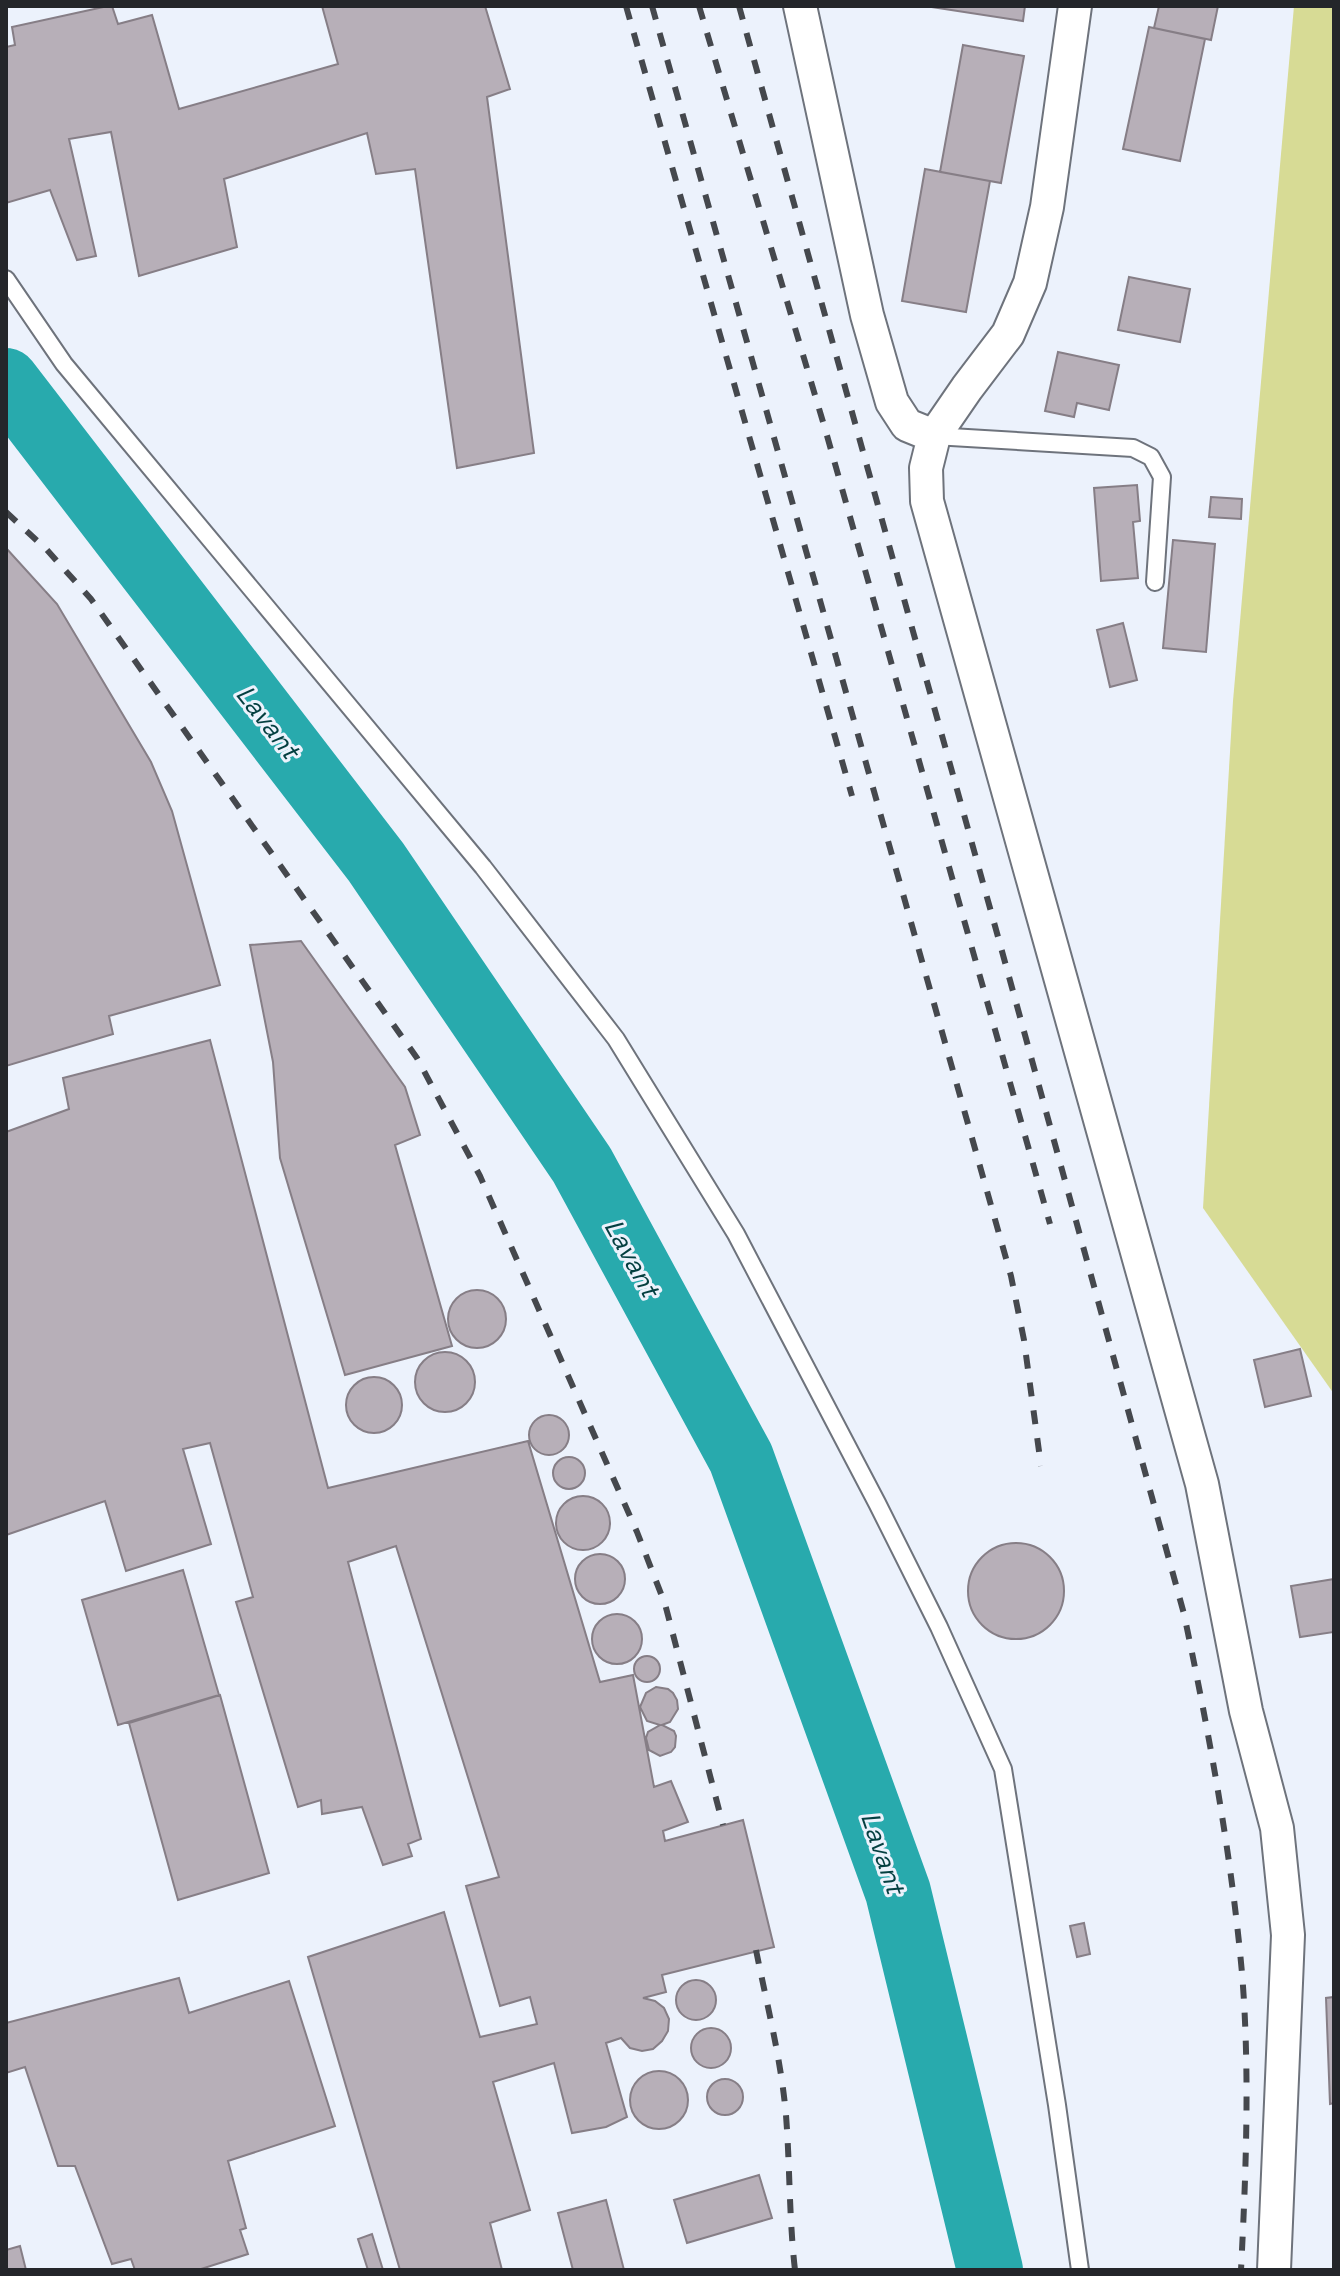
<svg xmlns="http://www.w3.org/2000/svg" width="1340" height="2276" font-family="'Space Grotesk',sans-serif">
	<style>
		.green { fill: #d7db95 }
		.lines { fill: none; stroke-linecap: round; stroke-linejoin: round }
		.river { stroke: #28aaad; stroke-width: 66 }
		.building { fill: #b7afb8; stroke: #867e86; stroke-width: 2 }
		.service-casing { stroke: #6e737c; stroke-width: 20 }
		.minor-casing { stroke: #6e737c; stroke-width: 36 }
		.service { stroke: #fff; stroke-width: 16 }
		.minor { stroke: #fff; stroke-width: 32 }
		.rail { stroke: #45484d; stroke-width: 6; stroke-dasharray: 14 14; stroke-linecap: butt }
		.labels { text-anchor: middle; stroke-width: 6; stroke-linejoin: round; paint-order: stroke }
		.water-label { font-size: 26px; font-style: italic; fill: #043f40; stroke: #ecf2fc }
	</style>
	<rect width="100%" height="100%" fill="#ecf2fc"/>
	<!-- green -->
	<path class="green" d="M1294 6H1334V1394L1203 1208 1233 701Z"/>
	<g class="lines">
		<!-- river -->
		<path class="river" d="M6 381 376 862 582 1165 741 1458 898 1892 990 2270"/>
	</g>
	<!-- building -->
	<path class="building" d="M108 6H112L118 24 152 15 179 109 338 64 322 6H485L510 89 487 97 534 453 457 468 415 169 376 174 367 133 224 179 237 247 139 276 111 132 69 139 96 256 77 260 50 190 6 203V47L15 45 12 27Z
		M925 6H1025L1023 21Z
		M1159 6H1218L1211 40 1154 28Z
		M1149 27 1205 39 1180 161 1123 149Z
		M963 45 1024 56 1001 183 940 172Z
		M925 169 990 181 966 312 902 301Z
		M1129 277 1190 289 1180 342 1118 330Z
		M1058 352 1119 365 1109 410 1077 403 1074 417 1045 411Z
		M1137 485 1140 521 1133 522 1138 578 1101 581 1094 488Z
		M1211 497 1242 499 1241 519 1209 517Z
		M1173 540 1215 544 1206 652 1163 648Z
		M6 548 57 604 151 762 172 811 220 985 109 1016 113 1034 6 1066Z
		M1123 623 1137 680 1110 687 1097 630Z
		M301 941 405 1087 420 1135 395 1145 452 1346 345 1375 280 1158 273 1062 250 945Z
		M210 1040 328 1488 528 1441 600 1682 633 1675 654 1787 671 1781 688 1822 663 1831 665 1841 743 1820 774 1947 662 1975 666 1992 643 1998 655 2001 664 2008 669 2019 668 2031 662 2041 653 2049 642 2051 630 2048 621 2038 606 2043 627 2117 606 2127 572 2133 554 2063 493 2082 530 2210 490 2223 502 2270H400L308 1957 444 1912 480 2037 537 2024 530 1997 500 2006 466 1886 499 1877 396 1546 348 1562 421 1839 408 1844 412 1856 383 1865 362 1807 322 1814 321 1800 298 1807 236 1602 253 1597 210 1443 183 1449 211 1544 126 1571 105 1501 6 1535V1132L69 1109 63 1078Z
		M448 1319a29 29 0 1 1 58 0a29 29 0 1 1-58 0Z
		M1300 1349 1311 1396 1265 1407 1254 1360Z
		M415 1382a30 30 0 1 1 60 0a30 30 0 1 1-60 0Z
		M346 1405a28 28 0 1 1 56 0a28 28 0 1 1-56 0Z
		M529 1435a20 20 0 1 1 40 0a20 20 0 1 1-40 0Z
		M553 1473a16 16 0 1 1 32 0a16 16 0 1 1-32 0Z
		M556 1523a27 27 0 1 1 54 0a27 27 0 1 1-54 0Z
		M968 1591a48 48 0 1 1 96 0a48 48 0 1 1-96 0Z
		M575 1579a25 25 0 1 1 50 0a25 25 0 1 1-50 0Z
		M183 1570 219 1695 118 1725 82 1600Z
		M1334 1579V1632L1300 1637 1291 1586Z
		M592 1639a25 25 0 1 1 50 0a25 25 0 1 1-50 0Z
		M634 1669a13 13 0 1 1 26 0a13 13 0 1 1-26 0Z
		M656 1687 668 1689 673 1693 677 1700 678 1709 670 1722 662 1725 674 1731 676 1736 675 1747 671 1752 660 1756 649 1750 646 1738 648 1732 660 1725 647 1721 640 1707 646 1693Z
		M220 1695 269 1873 178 1900 129 1723Z
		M1084 1923 1090 1954 1077 1957 1070 1926Z
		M179 1978 189 2013 289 1981 335 2126 228 2161 246 2228 240 2230 248 2254 198 2270H135L131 2259 112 2264 75 2166H58L25 2067 6 2073V2023Z
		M676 2000a20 20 0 1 1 40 0a20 20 0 1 1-40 0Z
		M1334 1997V2103L1330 2104 1326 1998Z
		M691 2048a20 20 0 1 1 40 0a20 20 0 1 1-40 0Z
		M630 2100a29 29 0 1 1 58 0a29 29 0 1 1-58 0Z
		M707 2097a18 18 0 1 1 36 0a18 18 0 1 1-36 0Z
		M759 2175 772 2218 687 2243 674 2200Z
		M606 2200 624 2270H573L558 2213Z
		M372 2234 383 2270H368L358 2239Z
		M20 2246 26 2270H6V2250Z"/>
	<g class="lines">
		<!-- service casing -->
		<g class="service-casing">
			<path id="service" d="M6 279 64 364 483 867 616 1039 736 1234 877 1503 939 1627 1003 1769 1057 2105 1080 2270
				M934 436 1133 448 1151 457 1162 477 1155 582"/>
		</g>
		<!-- minor casing -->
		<g class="minor-casing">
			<path id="minor" d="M800 6 867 315 892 402 907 425 934 436
				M1075 6 1047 207 1030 283 1008 334 967 388 934 436 926 468 927 501 1202 1484 1246 1711 1277 1828 1288 1935 1274 2270"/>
		</g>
		<!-- service -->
		<use href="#service" class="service"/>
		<!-- minor -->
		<use href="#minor" class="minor"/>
		<!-- rail -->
		<path class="rail" d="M626 6 852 796
			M652 6 1011 1276 1024 1340 1041 1466
			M699 6 826 432 1050 1224
			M739 6 1000 944 1184 1614C1209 1733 1231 1852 1242 1973 1250 2071 1246 2172 1241 2270
			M6 512 47 550 91 599 417 1058 480 1176 637 1532 665 1604 723 1825
			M756 1950C767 2005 781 2059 786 2115 790 2167 789 2218 795 2270"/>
	</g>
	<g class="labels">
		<!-- water labels -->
		<g class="water-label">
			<text transform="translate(268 722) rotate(52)" y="9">Lavant</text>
			<text transform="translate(632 1258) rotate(61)" y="9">Lavant</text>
			<text transform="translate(883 1853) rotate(71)" y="9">Lavant</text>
		</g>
	</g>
	<!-- border -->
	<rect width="1340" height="2276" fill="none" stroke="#24262a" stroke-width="16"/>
</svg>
